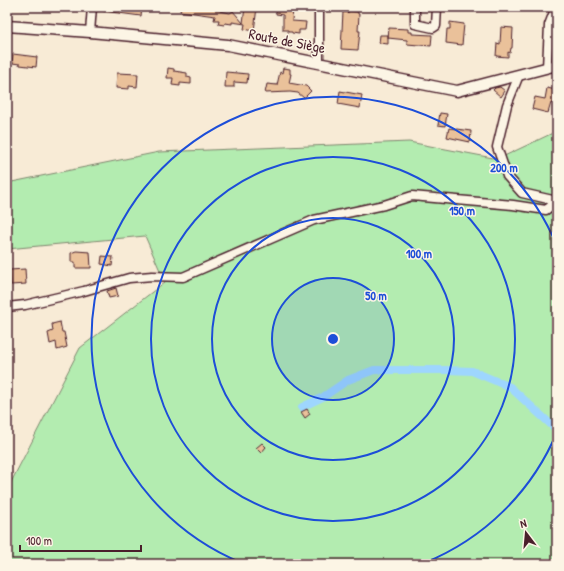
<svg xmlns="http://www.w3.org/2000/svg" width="564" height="571" font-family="'Patrick Hand',sans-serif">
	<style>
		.green { fill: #b3ecb0; stroke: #7e866e }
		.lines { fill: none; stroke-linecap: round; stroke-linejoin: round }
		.canal { stroke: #9ed6fe; stroke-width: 8 }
		.building { fill: #eac19a; stroke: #4a1f2b }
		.minor-casing { stroke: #4a1f2b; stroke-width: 11 }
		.tertiary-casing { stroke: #4a1f2b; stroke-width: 13 }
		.minor { stroke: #fcf5e5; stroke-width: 8 }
		.tertiary { stroke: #fcf5e5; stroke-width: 10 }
		.ring { fill: none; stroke: #1d4ed8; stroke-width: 2 }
		.labels { text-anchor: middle; stroke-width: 3; stroke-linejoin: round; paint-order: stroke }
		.street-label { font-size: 15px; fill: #4a1f2b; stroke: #fcf5e5 }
		.centre { fill: #1d4ed8; stroke: #fcf5e5; stroke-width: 2 }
		.ring-label { font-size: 12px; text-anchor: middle; font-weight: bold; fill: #1d4ed8; stroke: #fcf5e5; stroke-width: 3; stroke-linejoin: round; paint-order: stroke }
	</style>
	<rect width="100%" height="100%" fill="#f8ebd6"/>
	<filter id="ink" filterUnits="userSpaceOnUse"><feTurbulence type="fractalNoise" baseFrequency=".025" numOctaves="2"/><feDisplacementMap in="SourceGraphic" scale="8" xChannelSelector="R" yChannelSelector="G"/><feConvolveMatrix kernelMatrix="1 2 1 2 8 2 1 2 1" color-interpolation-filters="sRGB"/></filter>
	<g filter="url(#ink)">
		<!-- green -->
		<path class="green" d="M557 131V564H7V490L80 348 165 282 145 236 7 249V183L159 152 409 142 498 159Z"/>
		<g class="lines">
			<!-- canal -->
			<path class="canal" d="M302 407 323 397 348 380 374 370H446L472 371 510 387 557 430"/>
		</g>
		<!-- building -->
		<path class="building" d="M104 7H142L141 16 103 11Z
			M181 7H221L220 11 230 13 233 11 243 23 245 7H257L254 31 244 29 245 24 232 22V24L225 23 224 25 218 24 219 20H214L215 16 180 11Z
			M277 7H293L292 21 306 22 305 30H299V34L292 33V32H288V30H283V15L276 14Z
			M348 11 358 12V14H359L358 31H360L358 50 341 49 343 12 348 13Z
			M450 22 464 24 462 45 446 43 447 29H450Z
			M501 27 513 28 512 48H511L510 53 508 52V57L496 56 497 43 500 44Z
			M389 28 408 29V32H412V34L432 35 431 46 407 44V40L388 38Z
			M380 35H388V44L379 43Z
			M13 54 37 57 36 67 20 65V64L12 63Z
			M168 68 174 69V71L187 73V77L191 78V84L180 83V86L172 85 173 78H167Z
			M283 68 290 69V74H291L289 83 306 86 311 91 304 98 298 93 290 92 265 93 267 84 277 85 280 72 282 73Z
			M226 72 248 74 247 83 234 82V87H225Z
			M117 73 138 74 137 87 129 86V89L116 88Z
			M500 87 505 91 501 97 493 90 495 88Z
			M547 88 556 90 554 97H557V104L551 103 548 113 532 109 535 97 545 99Z
			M340 91 362 95 360 108 338 104Z
			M440 113 447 114 445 126 438 125Z
			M449 128 471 131 470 142 447 137Z
			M76 251 90 252 91 268H75V262H71V253Z
			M102 256 113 257 112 266 101 264Z
			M25 269 26 284 11 285 10 270Z
			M116 288 118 296 109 298 107 291Z
			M60 322 62 332H64L67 347 57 350 56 342 50 344 48 333 53 331 52 324Z
			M307 409 310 414 305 418 301 412Z
			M262 443 266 447 261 453 256 448Z"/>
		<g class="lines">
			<!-- minor casing -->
			<g class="minor-casing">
				<path id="minor" d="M415 7V24L433 28 436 26 437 7
					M90 32 92 7
					M319 63V7
					M547 68 549 25 556 7
					M519 75 507 105 497 147 507 176 522 193 557 201
					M7 307 25 305 84 291 129 278 152 276 183 277 314 220 384 205 412 196 513 205 546 210 557 201"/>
			</g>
			<!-- tertiary casing -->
			<g class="tertiary-casing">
				<path id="tertiary" d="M7 26 90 32 228 45 457 91 557 65"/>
			</g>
			<!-- minor -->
			<use href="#minor" class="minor"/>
			<!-- tertiary -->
			<use href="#tertiary" class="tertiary"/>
		</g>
	</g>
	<!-- distance rings -->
	<circle cx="333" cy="339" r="61" fill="#1d4ed8" fill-opacity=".12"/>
	<g class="ring">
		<circle cx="333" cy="339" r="61"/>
		<circle cx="333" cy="339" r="121"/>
		<circle cx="333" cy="339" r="182"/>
		<path d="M557 432A242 242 0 0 1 424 563M242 563A242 242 0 1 1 557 246"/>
	</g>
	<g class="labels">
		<!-- street labels -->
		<g class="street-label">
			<text transform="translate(287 41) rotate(11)" y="5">Route de Siège</text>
		</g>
	</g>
	<circle cx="333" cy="339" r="6" class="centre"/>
	<g class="ring-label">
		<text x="504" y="172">200 m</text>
		<text x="462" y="215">150 m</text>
		<text x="419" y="258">100 m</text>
		<text x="376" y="300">50 m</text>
	</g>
	<!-- margin -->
	<rect width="564" height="571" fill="none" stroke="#fcf5e5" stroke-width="24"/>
	<rect x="12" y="12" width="540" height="547" fill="none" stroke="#4a1f2b" stroke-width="1.5" filter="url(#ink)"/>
	<!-- north arrow -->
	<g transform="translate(526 533) rotate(344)" stroke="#fcf5e5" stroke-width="3" paint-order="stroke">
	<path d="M0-3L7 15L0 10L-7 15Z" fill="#4a1f2b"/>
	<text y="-6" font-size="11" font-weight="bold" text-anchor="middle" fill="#4a1f2b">N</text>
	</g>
	<!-- scale -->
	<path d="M20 545v6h121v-6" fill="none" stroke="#4a1f2b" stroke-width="2"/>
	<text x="26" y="545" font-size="12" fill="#4a1f2b" stroke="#fcf5e5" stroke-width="3" paint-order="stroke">100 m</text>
</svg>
